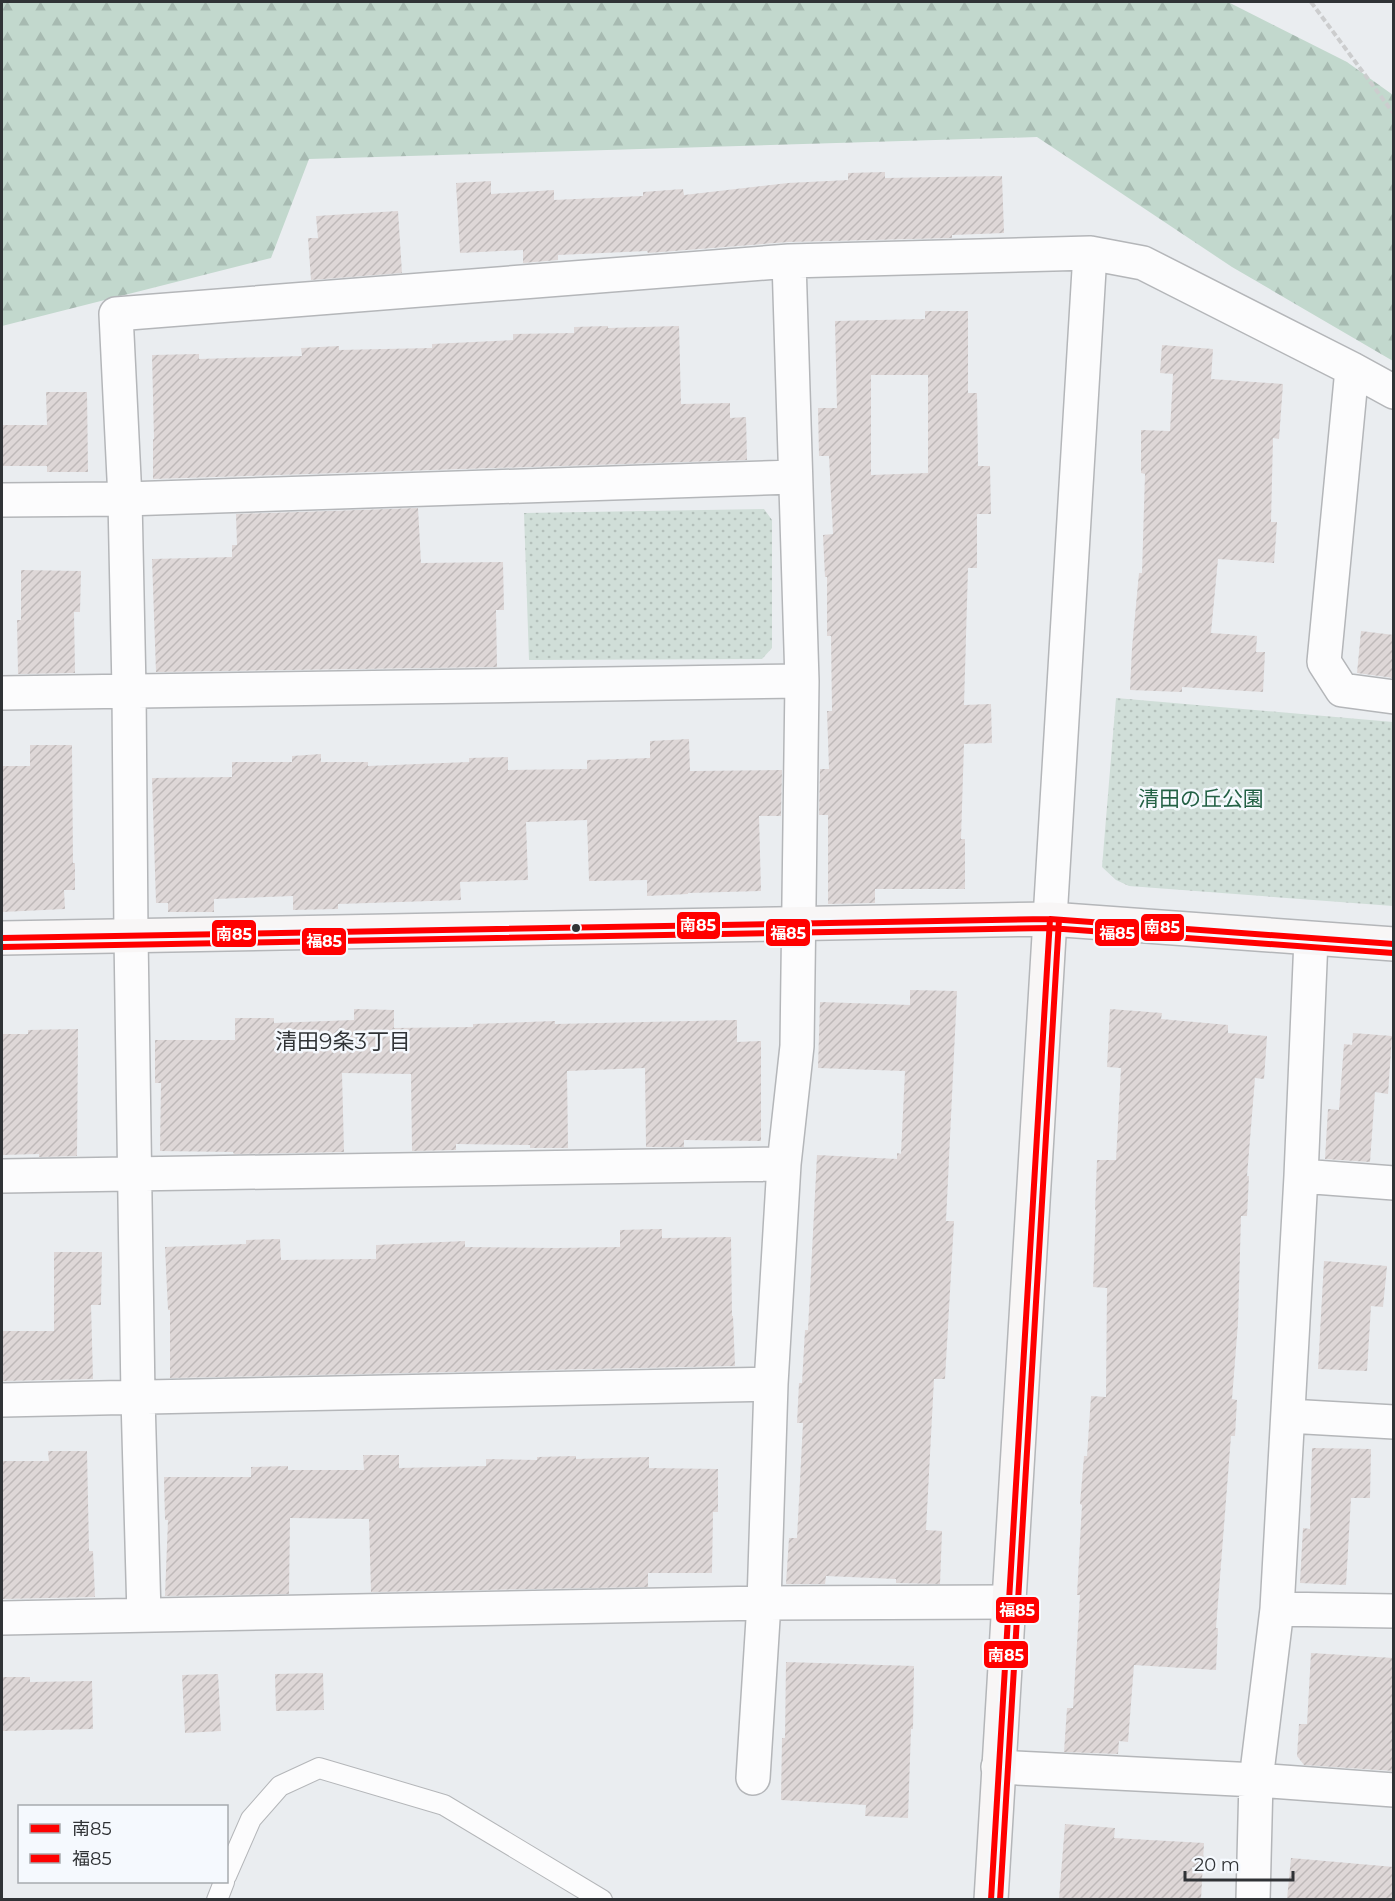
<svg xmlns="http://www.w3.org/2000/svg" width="1395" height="1901" font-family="Montserrat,'Noto Sans JP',sans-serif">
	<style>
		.forest { fill: url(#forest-firs) }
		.park { fill: url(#park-dots) }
		.building { fill: url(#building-hatch); fill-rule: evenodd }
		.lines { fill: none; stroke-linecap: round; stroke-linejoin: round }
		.lane-casing { stroke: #b4b6b9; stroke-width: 22 }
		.street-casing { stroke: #b4b6b9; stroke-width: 36 }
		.secondary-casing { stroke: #b4b6b9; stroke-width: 36 }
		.path { stroke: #cccdce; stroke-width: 4; stroke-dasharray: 6 3; stroke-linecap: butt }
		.lane { stroke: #fcfcfd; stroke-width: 20 }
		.street { stroke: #fcfcfd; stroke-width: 33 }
		.secondary { stroke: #f8f6f6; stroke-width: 33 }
		.bus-1-casing { stroke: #f5f9fe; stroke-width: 10 }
		.bus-2-casing { stroke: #f5f9fe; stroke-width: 10 }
		.bus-1 { stroke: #f00; stroke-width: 6 }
		.bus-2 { stroke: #f00; stroke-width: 6 }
		.bus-dot { fill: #303336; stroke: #f5f9fe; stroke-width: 2 }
		.labels { text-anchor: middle; stroke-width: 5; stroke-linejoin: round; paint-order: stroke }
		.park-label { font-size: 21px; fill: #236145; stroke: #f5f9fe }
		.neighbourhood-label { font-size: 22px; fill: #303336; stroke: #f5f9fe }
		.line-badge { stroke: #f5f9fe; stroke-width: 2 }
		.badge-label { font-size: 16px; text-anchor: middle; font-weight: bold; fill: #fff }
	</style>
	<defs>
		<pattern id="forest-firs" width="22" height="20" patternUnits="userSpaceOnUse" patternTransform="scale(1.5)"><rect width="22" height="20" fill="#c2d8cd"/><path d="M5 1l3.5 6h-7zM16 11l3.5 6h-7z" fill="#a7bab1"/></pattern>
		<pattern id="park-dots" width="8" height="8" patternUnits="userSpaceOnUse" patternTransform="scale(1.5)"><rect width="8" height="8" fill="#d0ded8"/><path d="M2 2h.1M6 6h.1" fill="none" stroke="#b3bfba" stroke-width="1.8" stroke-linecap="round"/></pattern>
		<pattern id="building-hatch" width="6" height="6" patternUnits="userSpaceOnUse" patternTransform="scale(1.5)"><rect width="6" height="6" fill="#ded7d7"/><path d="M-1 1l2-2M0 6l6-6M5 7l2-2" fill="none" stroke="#bfb9b9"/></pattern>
	</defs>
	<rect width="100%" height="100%" fill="#eaedf0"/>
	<!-- forest -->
	<path class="forest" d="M2 2H1228L1347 62 1393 95V361L1232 267 1037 137 309 159 271 258 2 326Z"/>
	<!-- park -->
	<path class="park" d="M764 509 772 520V648L762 659 529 660 524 513Z
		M1116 698 1393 722V906L1129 886 1116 880 1102 867Z"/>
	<!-- building -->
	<path class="building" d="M885 172V178L1002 176 1004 233 952 235V238L789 242 648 253 647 251 558 255V260L523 263V250L460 253 456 183 491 181V194L554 190V200L643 196V192L683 189 684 195 788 183 848 180V173Z
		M398 211 402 273 311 280 308 238H318L316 216Z
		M925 311H968V393H977L978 466H990L991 514H977V568H968L964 705 991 704 992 743 964 744 961 839H965V889H875V903L828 904V815H819L820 769H829L827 711H832L831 636H827V577H825L823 535 833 534 829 456H819L818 408H837L835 321 925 319ZM871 375H928V473L871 475Z
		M608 326V328L679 326 681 404 730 403V418L746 417 747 460 153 479V439H154L152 355 199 354V359L302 356 301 348 339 346V350L432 348V344L513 340V334L574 333V327Z
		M1162 345 1213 349 1211 379 1283 384 1279 439 1273 438 1271 522H1277L1274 563 1218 559 1211 633 1257 636 1256 652H1265L1263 692 1182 687V692L1130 690 1132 648 1139 573H1142L1145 474 1141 473V430L1170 431 1173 374 1160 373Z
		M46 392H87L88 472H47V466H2V425H47Z
		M418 508 421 563 503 562 504 610H496L497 667 156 672 152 559 232 557V545H237L236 514Z
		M21 570 81 571 80 612H74L75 673 18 674 17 620H21Z
		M1361 631 1394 635V678L1357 673Z
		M689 739 690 771 782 770 781 816H759L761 891 688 893V894L647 896V880L589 881 587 820 526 822 528 880 460 882 461 900 338 904V909L293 910V896L214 899V912H168V903H156L152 778 232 777V762H292V756L321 754V762H368V766L469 762V758L508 757V770L587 769V760L650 758V741Z
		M30 745H72L73 863H75V890H64L65 909 2 912V766H30Z
		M910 990 957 991 946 1221H954L945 1379H934L926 1530 942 1531 940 1584 896 1583V1579L826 1576 825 1584H786L789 1538H797L803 1423H797L799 1383H802L805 1330H808L817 1155 897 1159V1153L901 1154 905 1071 818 1068 820 1002 910 1005Z
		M354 1009 394 1010V1028L473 1027V1024L555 1021V1024L737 1020V1042L761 1041V1141L684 1140V1147H646L645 1068 567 1071 568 1148H530V1145L456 1144V1150L412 1151 411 1074 342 1073 344 1152 234 1154 233 1152 160 1151 161 1083H155V1040H235V1018H274V1023L354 1020Z
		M1110 1009 1162 1013 1161 1019 1228 1025V1033L1267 1036 1264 1079 1255 1078 1247 1176H1249L1247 1216H1241L1238 1323 1232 1399 1237 1400 1235 1436H1231L1216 1628H1218L1216 1670 1134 1665 1128 1742 1119 1741 1118 1754 1064 1752 1067 1708H1073L1080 1595H1077L1082 1505 1080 1504 1084 1456H1087L1091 1396 1106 1397 1107 1288 1093 1287 1096 1210H1095L1097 1160H1116L1121 1068 1107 1067Z
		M78 1029 77 1156 39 1157V1154L2 1155V1034H28V1030Z
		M1353 1033 1392 1036 1388 1094 1375 1092 1370 1162 1325 1159 1328 1109 1339 1110 1344 1044 1352 1045Z
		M662 1229V1238L731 1237 732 1316H733L735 1366 170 1378V1310H168L165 1247 246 1244V1240L280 1239 281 1260 376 1259V1245L465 1241V1247L557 1248 620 1247V1230Z
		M54 1252H102L101 1305H91L93 1379 2 1381V1331H54Z
		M1324 1261 1387 1266 1383 1307 1371 1306 1367 1371 1318 1369Z
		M1312 1448 1371 1449 1370 1498H1351L1346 1585 1300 1583 1303 1528 1310 1529Z
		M48 1451H87L89 1551H93L95 1597 2 1599V1461H49Z
		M363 1455H399V1468L486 1466V1459L537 1460V1457L576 1456V1459L649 1457V1468L718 1469V1512H713L712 1573H648V1587L371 1592 369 1519 290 1518 289 1594 165 1596 168 1520H165L164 1477H251V1467L288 1466V1470H364Z
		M1311 1653 1394 1658V1771L1304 1765 1297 1756 1299 1724H1307Z
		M786 1662 914 1666 913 1729H911L908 1818 865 1816 866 1805 781 1800 782 1738H785Z
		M323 1673 324 1710 276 1711 275 1674Z
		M218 1674 221 1731 185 1733 182 1675Z
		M2 1677H30V1682L92 1681 93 1729 2 1731Z
		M1065 1824 1115 1828 1114 1838 1204 1843 1201 1899H1059Z
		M1291 1858 1394 1867V1899H1287Z"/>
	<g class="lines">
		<!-- lane casing -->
		<g class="lane-casing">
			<path id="lane" d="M226 1876 251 1819 280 1786 319 1768 444 1805 602 1900
				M217 1900 224 1882"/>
		</g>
		<!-- street casing -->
		<g class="street-casing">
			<path id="street" d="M1352 369 1324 662 1342 690 1394 697
				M2 500 125 499 795 477
				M2 693 802 681
				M1050 919 1090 253
				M2 1176 784 1164
				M1301 1176 1394 1183
				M2 1400 771 1384
				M1288 1416 1394 1422
				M1277 1609 1394 1611
				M144 1615 138 1398 131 935 129 690 125 499 116 314 789 261 1090 253 1143 263 1352 369 1394 392
				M2 1618 764 1603 1008 1602
				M998 1767 1256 1780 1394 1790
				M753 1778 764 1603 771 1384 784 1164 797 1046 802 681 789 261
				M1253 1900 1256 1780 1277 1609 1301 1176 1311 939"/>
		</g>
		<!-- secondary casing -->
		<g class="secondary-casing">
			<path id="secondary" d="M2 938 1050 919 1394 944
				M991 1900 1050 919"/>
		</g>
		<!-- path -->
		<path class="path" d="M1311 2 1394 114"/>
		<!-- lane -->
		<use href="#lane" class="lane"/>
		<!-- street -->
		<use href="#street" class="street"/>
		<!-- secondary -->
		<use href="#secondary" class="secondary"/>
		<!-- bus-1 casing -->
		<g class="bus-1-casing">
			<path id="bus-1" d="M2 938 1050 919 1394 944
				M991 1900 1050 919"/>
		</g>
		<!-- bus-2 casing -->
		<g class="bus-2-casing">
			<path id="bus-2" d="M2 947 1050 928 1393 953
				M1000 1900 1059 920"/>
		</g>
		<!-- bus-1 -->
		<use href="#bus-1" class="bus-1"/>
		<!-- bus-2 -->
		<use href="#bus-2" class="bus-2"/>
	</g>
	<!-- markers -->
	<circle class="bus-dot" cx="576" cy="928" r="5"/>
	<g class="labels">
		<!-- park labels -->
		<g class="park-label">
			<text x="1201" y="806">清田の丘公園</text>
		</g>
		<!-- neighbourhood labels -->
		<g class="neighbourhood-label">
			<text x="343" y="1049">清田9条3丁目</text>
		</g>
	</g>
	<g class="line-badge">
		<rect x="676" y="911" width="45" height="29" rx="6" fill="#f00"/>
		<rect x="1140" y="913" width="45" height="29" rx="6" fill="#f00"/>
		<rect x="765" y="918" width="46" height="29" rx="6" fill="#f00"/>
		<rect x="1094" y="918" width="46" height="29" rx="6" fill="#f00"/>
		<rect x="211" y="919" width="46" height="29" rx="6" fill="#f00"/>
		<rect x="301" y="927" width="46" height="29" rx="6" fill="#f00"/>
		<rect x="995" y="1596" width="45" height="28" rx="6" fill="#f00"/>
		<rect x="983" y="1640" width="46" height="29" rx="6" fill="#f00"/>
	</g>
	<g class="badge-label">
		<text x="698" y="931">南85</text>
		<text x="1162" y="933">南85</text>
		<text x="788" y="939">福85</text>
		<text x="1117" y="939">福85</text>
		<text x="234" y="940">南85</text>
		<text x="324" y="947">福85</text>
		<text x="1017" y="1616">福85</text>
		<text x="1006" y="1661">南85</text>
	</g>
	<!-- border -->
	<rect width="1395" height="1901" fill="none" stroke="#303336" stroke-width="6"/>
	<!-- legend -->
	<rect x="18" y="1805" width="210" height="78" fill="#f5f9fe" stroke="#a6aaae" stroke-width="1.5"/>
	<rect x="30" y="1824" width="30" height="9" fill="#ff0000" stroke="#a6aaae" stroke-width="1.5"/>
	<text x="72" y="1835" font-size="18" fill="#303336">南85</text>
	<rect x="30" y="1854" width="30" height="9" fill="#ff0000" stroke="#a6aaae" stroke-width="1.5"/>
	<text x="72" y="1865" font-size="18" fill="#303336">福85</text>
	<!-- scale -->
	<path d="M1185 1871v9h108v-9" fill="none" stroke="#303336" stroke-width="3"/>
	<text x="1194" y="1871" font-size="18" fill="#303336" stroke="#f5f9fe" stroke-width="4.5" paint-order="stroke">20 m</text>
</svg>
